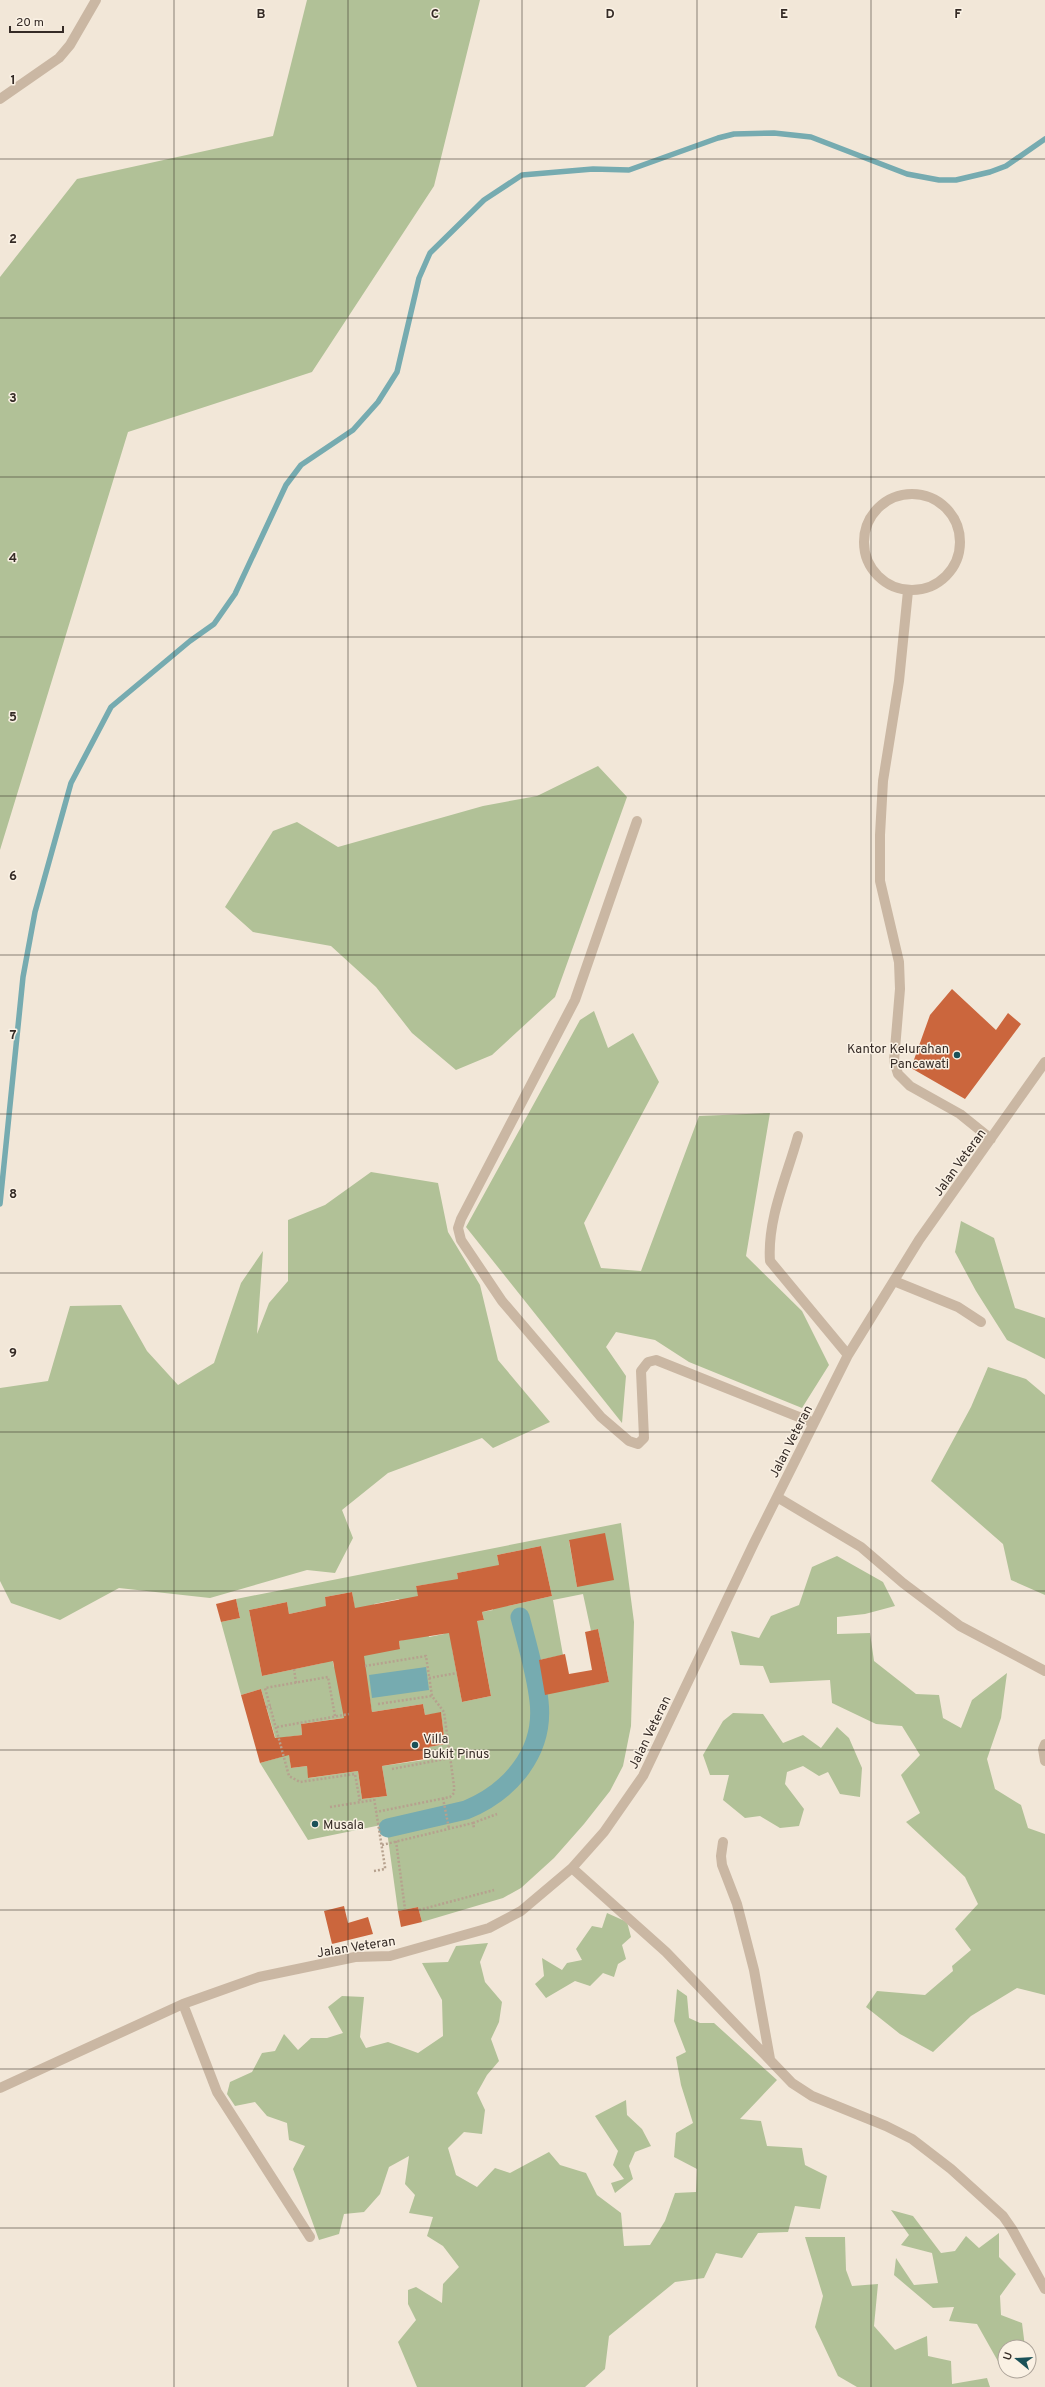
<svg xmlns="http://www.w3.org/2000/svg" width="1045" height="2387" font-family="Overpass,sans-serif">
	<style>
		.green { fill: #b1c197; fill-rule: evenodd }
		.water { fill: #76abb0 }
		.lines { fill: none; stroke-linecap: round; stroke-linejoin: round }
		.stream { stroke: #76abb0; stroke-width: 5.5 }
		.canal { stroke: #76abb0; stroke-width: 19 }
		.building { fill: #cb663d }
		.path { stroke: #b6a18e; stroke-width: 2.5; stroke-dasharray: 2 2; stroke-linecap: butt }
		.minor { stroke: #cab7a3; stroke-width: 10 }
		.grid { fill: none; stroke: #352b26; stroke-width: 1; stroke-opacity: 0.55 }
		.poi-dot { fill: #1a5158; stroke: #faf1e4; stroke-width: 1.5 }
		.labels { text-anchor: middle; stroke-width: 3; stroke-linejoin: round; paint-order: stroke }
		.poi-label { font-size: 13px; fill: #352b26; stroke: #faf1e4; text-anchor: start }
		.street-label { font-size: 13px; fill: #352b26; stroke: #faf1e4 }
		.grid-label { font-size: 13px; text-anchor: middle; font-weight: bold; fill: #352b26; stroke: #faf1e4; stroke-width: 3; stroke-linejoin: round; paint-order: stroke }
	</style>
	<rect width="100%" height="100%" fill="#f2e7d8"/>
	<!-- green -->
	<path class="green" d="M307 0H480L434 186 312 372 128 432 0 850V277L77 179 273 136Z
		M598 766 627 797 555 997 492 1055 456 1070 412 1033 376 987 331 946 253 932 225 907 273 831 297 822 338 847 483 806 537 796Z
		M594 1011 608 1048 633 1033 659 1082 584 1223 601 1268 641 1271 699 1116 770 1113 746 1256 802 1311 829 1365 802 1408 689 1362 655 1340 616 1332 606 1347 626 1376 622 1423 466 1227 580 1020Z
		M371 1172 438 1183 448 1232 480 1285 498 1360 550 1422 493 1448 482 1438 388 1473 342 1510 353 1538 335 1573 307 1570 210 1598 119 1588 60 1620 11 1603 0 1581V1388L48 1381 70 1306 121 1305 147 1351 178 1385 214 1363 241 1283 263 1251 257 1334 269 1303 288 1281V1220L325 1205Z
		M961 1221 994 1238 1015 1308 1045 1318V1359L1007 1340 976 1291 955 1252Z
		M988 1367 1026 1379 1045 1395V1595L1011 1580 1003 1544 931 1481 971 1407Z
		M621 1523 634 1622 631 1726 623 1766 610 1791 584 1824 554 1858 521 1888 503 1898 422 1922 418 1907 398 1911 386 1824 308 1840 260 1763 281 1757 261 1689 241 1695 221 1622 240 1618 236 1599ZM605 1534 577 1587 569 1541ZM541 1546 552 1596 508 1606 497 1555ZM485 1568 493 1610 482 1612 484 1620 466 1623 457 1573ZM442 1582 449 1622 444 1634 429 1637 416 1586ZM352 1592 372 1712 423 1704 425 1715 441 1713 445 1744 429 1747 431 1759 382 1766 387 1796 362 1799 358 1771 309 1778 307 1766 291 1768 287 1737 302 1735 301 1724 350 1717 342 1666 334 1667 330 1649 323 1663 262 1676 249 1610 287 1602 289 1614 312 1609 317 1631 330 1628 325 1597ZM583 1594 591 1631 598 1629 609 1682 545 1694 539 1660 563 1655 553 1600ZM399 1599 407 1639 399 1641 400 1649 381 1644 374 1604ZM481 1642 491 1696 462 1702 452 1648Z
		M837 1556 883 1582 895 1606 865 1614 837 1617V1634L870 1633 874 1661 916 1694 939 1695 943 1718 961 1728 972 1700 1007 1673 1001 1718 987 1759 995 1789 1021 1805 1028 1828 1045 1834V1995L1017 1988 971 2016 933 2052 900 2034 866 2007 877 1991 925 1995 953 1971 952 1966 971 1950 955 1929 978 1904 965 1877 906 1822 920 1813 901 1775 920 1755 902 1726 876 1724 832 1703 830 1680 770 1683 763 1666 740 1665 731 1631 759 1638 771 1616 799 1605 812 1567Z
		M733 1713 763 1714 783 1743 803 1735 821 1748 837 1727 849 1738 862 1768 860 1797 840 1794 828 1772 819 1776 803 1766 787 1772 785 1784 804 1809 799 1826 780 1828 760 1816 745 1818 723 1800 729 1775H710L703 1755 723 1721Z
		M607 1913 627 1922 631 1937 622 1945 626 1959 618 1964 614 1977 603 1973 590 1986 575 1981 546 1998 535 1984 544 1976 542 1958 562 1970 567 1963 582 1960 576 1949 592 1926 602 1928Z
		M488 1943 480 1962 485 1982 502 2002 499 2022 491 2039 499 2061 487 2075 477 2093 485 2110 482 2134 464 2132 448 2148 456 2175 477 2187 495 2168 510 2173 549 2152 560 2165 586 2173 597 2195 621 2213 624 2246 650 2245 665 2221 675 2193 696 2192 697 2169 674 2157 676 2133 693 2123 681 2085 676 2057 686 2052 674 2021 677 1989 687 1996 689 2018 700 2023H714L777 2080 740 2119 761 2121 767 2146 802 2148 805 2165 827 2176 820 2209 795 2206 788 2232 758 2233 742 2258 716 2253 704 2278 675 2282 609 2336 605 2369 585 2387H417L398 2342 416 2320 408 2304V2290L416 2287 442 2303 443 2284 459 2267 443 2246 427 2236 433 2217 409 2213 415 2195 405 2184 409 2156 389 2167 380 2194 364 2212 344 2214 339 2234 319 2240 293 2169 305 2146 289 2140 287 2123 267 2116 255 2102 235 2106 227 2094 230 2082 252 2072 262 2053 275 2051 284 2034 298 2050 311 2038H327L343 2033 328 2007 342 1996 364 1997 360 2037 366 2048 388 2042 418 2053 443 2036 442 2000 422 1963 448 1962 456 1946Z
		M626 2100 627 2115 642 2129 651 2146 635 2152 629 2166 633 2179 615 2193 611 2183 624 2179 613 2165 618 2151 595 2116Z
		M891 2210 913 2216 941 2253 955 2251 966 2236 979 2248 999 2233V2257L1016 2274 1000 2296 1001 2315 1022 2323 1025 2347H1005V2371H1023L1019 2378 1004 2372 977 2324 949 2321 954 2307 933 2308 894 2275 896 2258 914 2285 938 2283 932 2253 901 2245 909 2235Z
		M805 2237H845L846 2270 852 2286 878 2284 874 2326 895 2350 927 2336 928 2356 951 2361 952 2384 987 2378 990 2387H857L838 2376 815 2327 823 2296Z"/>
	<!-- water -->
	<path class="water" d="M426 1667 429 1690 372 1698 369 1675Z"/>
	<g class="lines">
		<!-- stream -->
		<path class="stream" d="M0 1204 23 977 35 912 71 783 111 707 190 641 214 624 235 594 286 485 301 465 353 430 378 402 397 372 419 278 430 253 484 200 522 175 593 169 629 170 718 138 734 134 774 133 811 137 907 174 939 180H956L990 172 1006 166 1045 139"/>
		<!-- canal -->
		<path class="canal" d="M388 1828 466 1810C510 1792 545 1752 539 1701 536 1673 527 1644 520 1617"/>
	</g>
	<!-- building -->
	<path class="building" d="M952 989 996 1030 1008 1013 1021 1024 965 1099 911 1068 930 1015Z
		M605 1533 614 1580 577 1587 569 1540Z
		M541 1546 552 1596 482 1612 484 1620 477 1621 491 1696 462 1702 449 1633 399 1641 400 1649 364 1656 372 1712 423 1704 425 1715 441 1712 445 1744 429 1747 431 1758 382 1766 387 1796 362 1799 358 1771 308 1778 307 1766 291 1768 289 1755 260 1763 241 1695 261 1689 275 1738 302 1735 301 1724 344 1718 333 1661 262 1676 249 1610 287 1602 289 1614 326 1606 325 1597 352 1592 355 1608 418 1596 416 1586 458 1579 457 1573 499 1565 497 1555Z
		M236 1599 240 1618 221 1622 216 1604Z
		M598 1629 609 1682 545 1695 539 1660 565 1654 569 1674 592 1670 585 1632Z
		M344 1906 348 1923 368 1917 373 1934 332 1944 324 1911Z
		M418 1907 422 1922 401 1927 398 1911Z"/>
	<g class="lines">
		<!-- path -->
		<path class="path" d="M365 1666 426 1656 432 1696 444 1712 454 1786V1793L450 1797 376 1812
			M294 1669 296 1683
			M429 1678 457 1673
			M378 1704 432 1696
			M266 1707H271
			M335 1716 328 1677 265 1688 289 1776 300 1782 355 1774 360 1802
			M277 1727 349 1714
			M392 1769 450 1758
			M443 1798 449 1829
			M330 1807 374 1800
			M473 1823 497 1814
			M396 1841 405 1909
			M382 1845 473 1823 474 1828
			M374 1871 385 1869V1867L374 1798
			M419 1910 494 1890"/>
		<!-- minor -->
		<path class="minor" d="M0 99 59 58 70 45 96 0
			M864 542a48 48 0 1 1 96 0a48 48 0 1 1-96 0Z
			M908 591 899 681 883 781 880 835V881L899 962 900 989 894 1061 898 1074 910 1086 960 1114 991 1139
			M637 821 575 1000 461 1219 458 1228 461 1240 502 1301 601 1417 629 1441 638 1444 644 1438 641 1371 648 1362 656 1360 814 1423
			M798 1136C787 1176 767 1219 770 1261L848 1355
			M894 1281 958 1307 981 1322
			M777 1497 861 1547 903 1583 960 1626 1045 1671
			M1045 1744 1043 1749 1045 1761
			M723 1842 721 1856 722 1865 737 1904 754 1970 770 2059
			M572 1868 666 1952 792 2083 812 2096 886 2126 912 2139 951 2169 1003 2216 1012 2229 1045 2289
			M183 2004 217 2092 310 2237
			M0 2088 183 2004 259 1977 355 1957 390 1956 489 1928 521 1911 572 1868 604 1832 643 1776 754 1543 848 1355 919 1240 1045 1062"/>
	</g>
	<!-- grid -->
	<path class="grid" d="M174 0V2387M348 0V2387M522 0V2387M697 0V2387M871 0V2387M0 159H1045M0 318H1045M0 477H1045M0 637H1045M0 796H1045M0 955H1045M0 1114H1045M0 1273H1045M0 1432H1045M0 1591H1045M0 1750H1045M0 1910H1045M0 2069H1045M0 2228H1045"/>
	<!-- markers -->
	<g class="poi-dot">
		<circle cx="957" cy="1055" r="4"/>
		<circle cx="415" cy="1745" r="4"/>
		<circle cx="315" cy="1824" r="4"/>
	</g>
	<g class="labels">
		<!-- poi labels -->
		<g class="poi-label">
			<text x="949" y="1053" text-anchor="end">Kantor Kelurahan<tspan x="949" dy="15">Pancawati</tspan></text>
			<text x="423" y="1743">Villa<tspan x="423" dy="15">Bukit Pinus</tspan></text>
			<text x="323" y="1829">Musala</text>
		</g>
		<!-- street labels -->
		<g class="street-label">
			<text transform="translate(959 1162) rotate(-54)" y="5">Jalan Veteran</text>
			<text transform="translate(790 1441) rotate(-63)" y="5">Jalan Veteran</text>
			<text transform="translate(649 1732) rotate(-64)" y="5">Jalan Veteran</text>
			<text transform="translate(356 1946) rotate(-9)" y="5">Jalan Veteran</text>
		</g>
	</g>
	<g class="grid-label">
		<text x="261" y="18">B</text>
		<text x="435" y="18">C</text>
		<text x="610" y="18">D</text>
		<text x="784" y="18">E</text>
		<text x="958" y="18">F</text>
		<text x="13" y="84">1</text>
		<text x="13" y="243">2</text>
		<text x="13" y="402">3</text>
		<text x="13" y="562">4</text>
		<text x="13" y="721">5</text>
		<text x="13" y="880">6</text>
		<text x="13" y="1039">7</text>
		<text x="13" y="1198">8</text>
		<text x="13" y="1357">9</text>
	</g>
	<!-- north arrow -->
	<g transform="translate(1017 2359) rotate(288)"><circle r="19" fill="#faf1e4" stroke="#aba298"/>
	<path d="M0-3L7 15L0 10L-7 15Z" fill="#1a5158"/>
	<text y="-6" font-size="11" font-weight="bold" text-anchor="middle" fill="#352b26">U</text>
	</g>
	<!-- scale -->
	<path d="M10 26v6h53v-6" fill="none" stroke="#352b26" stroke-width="2"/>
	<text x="16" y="26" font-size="12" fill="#352b26" stroke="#faf1e4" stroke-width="3" paint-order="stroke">20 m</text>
</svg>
